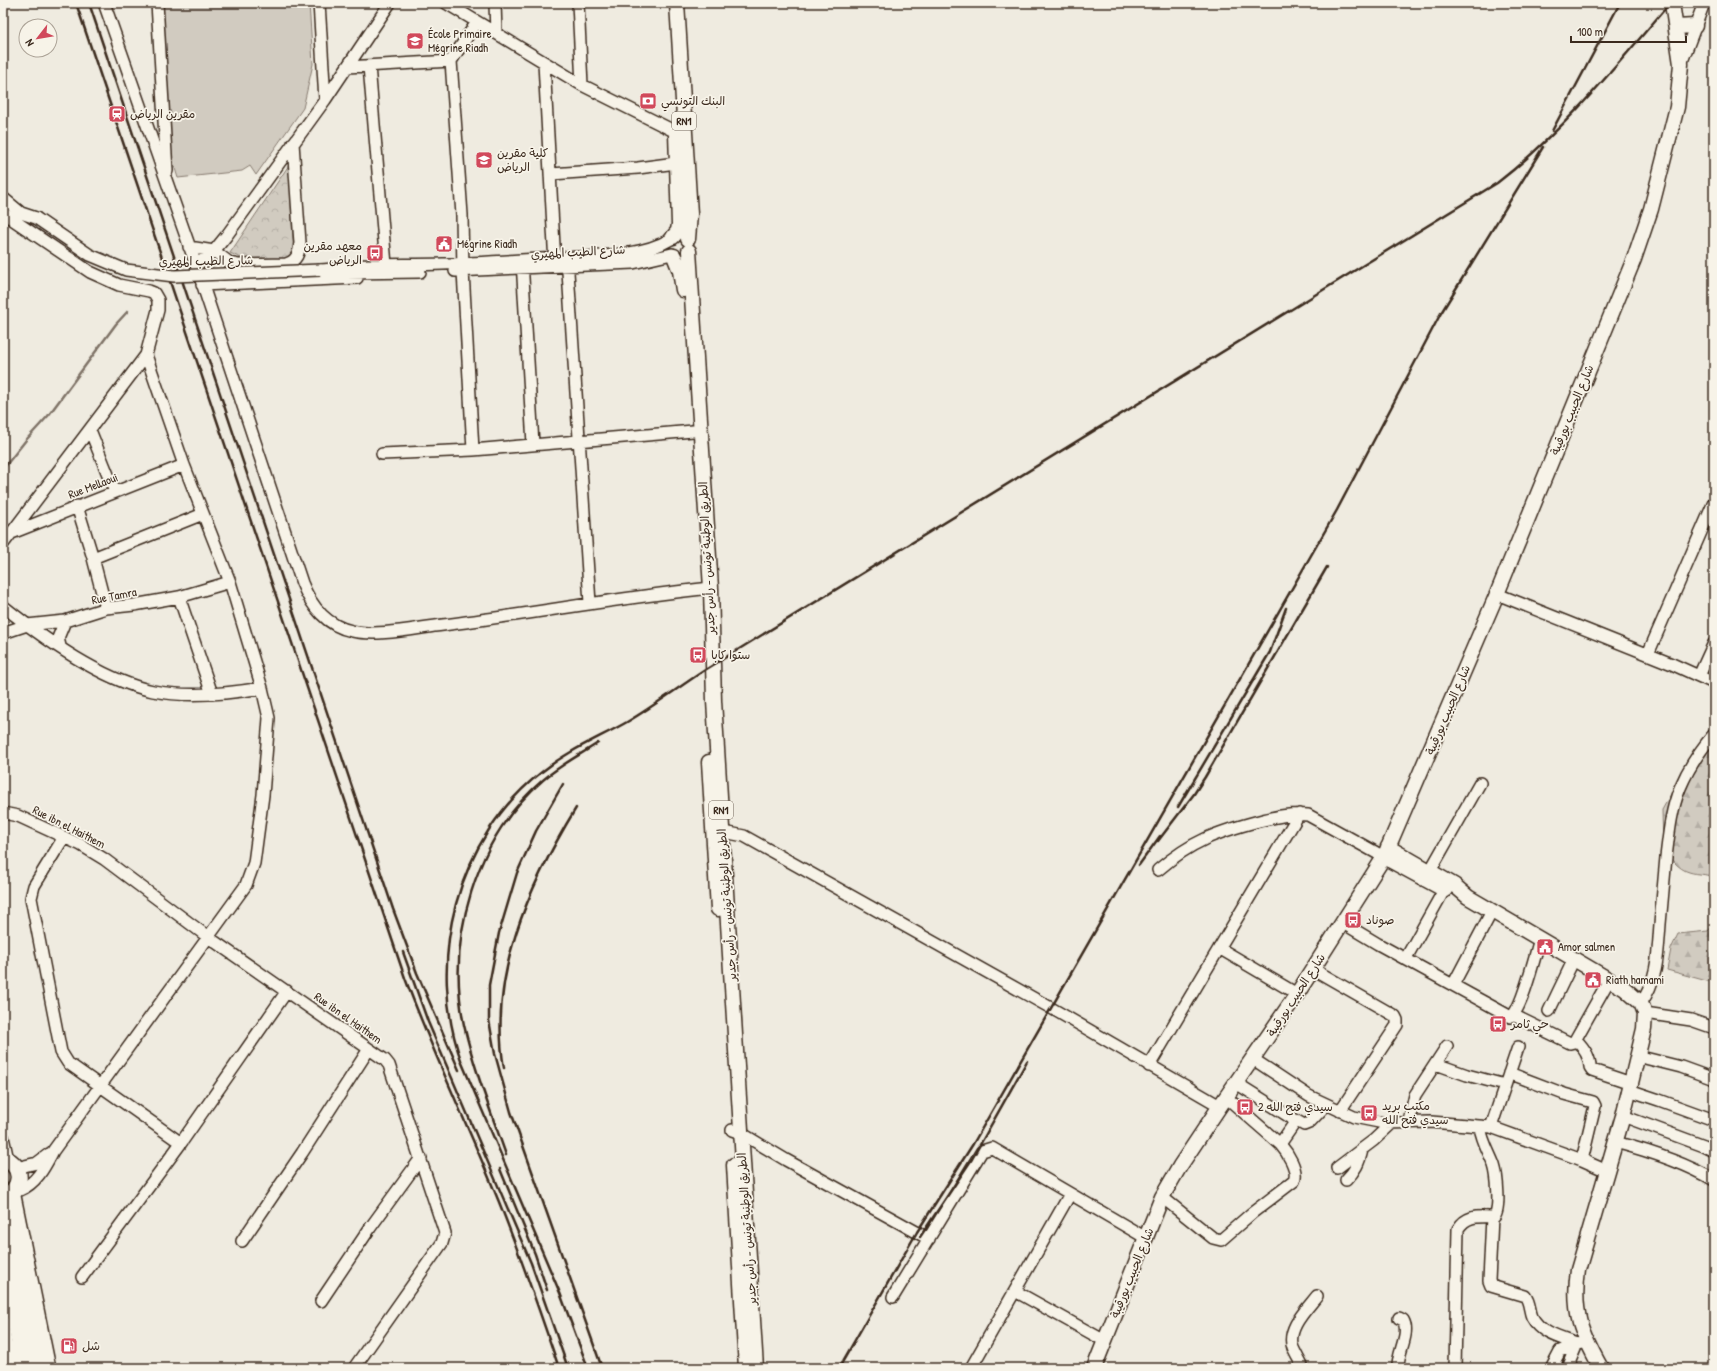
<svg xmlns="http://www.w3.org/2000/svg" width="1717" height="1371" font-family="'Patrick Hand','Playpen Sans Arabic',sans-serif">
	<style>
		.forest { fill: url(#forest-firs); stroke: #867a6f }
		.park { fill: url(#park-crowns); stroke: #867a6f }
		.pitch { fill: #d1cbc0; stroke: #867a6f }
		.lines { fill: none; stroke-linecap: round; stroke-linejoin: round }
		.stream { stroke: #7e7266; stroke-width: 2.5 }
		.minor-casing { stroke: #3b2a1e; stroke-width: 14 }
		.major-casing { stroke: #3b2a1e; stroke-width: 17 }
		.highway-casing { stroke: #3b2a1e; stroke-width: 19 }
		.minor { stroke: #f7f3e8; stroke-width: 11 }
		.major { stroke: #f7f3e8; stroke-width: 14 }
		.highway { stroke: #f7f3e8; stroke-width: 16 }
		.rail { stroke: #3b2a1e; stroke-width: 2.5 }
		.minor-bridge-casing { stroke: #3b2a1e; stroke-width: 14; stroke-linecap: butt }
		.minor-bridge { stroke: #f7f3e8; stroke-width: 11 }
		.labels { text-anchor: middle; stroke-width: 3.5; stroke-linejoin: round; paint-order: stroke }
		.shield { fill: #f7f3e8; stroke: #73665b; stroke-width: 1 }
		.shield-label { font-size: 11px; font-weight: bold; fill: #3b2a1e }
		.poi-label { font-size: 12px; fill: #3b2a1e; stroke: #f7f3e8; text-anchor: start }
		.street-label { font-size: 12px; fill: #3b2a1e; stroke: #f7f3e8 }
	</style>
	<defs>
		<pattern id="forest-firs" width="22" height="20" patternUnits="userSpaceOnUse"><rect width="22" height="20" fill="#d1cbc0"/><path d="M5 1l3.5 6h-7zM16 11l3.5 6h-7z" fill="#b4aea5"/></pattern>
		<pattern id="park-crowns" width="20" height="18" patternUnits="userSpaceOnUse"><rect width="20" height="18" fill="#d1cbc0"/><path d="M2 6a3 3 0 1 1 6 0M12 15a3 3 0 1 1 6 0" fill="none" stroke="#b4aea5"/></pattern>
	</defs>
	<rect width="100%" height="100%" fill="#efebe0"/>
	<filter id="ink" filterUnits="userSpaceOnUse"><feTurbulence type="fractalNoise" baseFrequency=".025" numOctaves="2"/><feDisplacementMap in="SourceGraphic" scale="8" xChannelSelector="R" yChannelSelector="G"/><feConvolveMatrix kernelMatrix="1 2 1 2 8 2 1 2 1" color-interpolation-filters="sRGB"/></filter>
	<g filter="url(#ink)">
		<!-- forest -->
		<path class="forest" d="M1714 737V878C1706 873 1698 875 1689 872 1678 869 1671 858 1663 850L1662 810 1690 760Z
			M1714 924V983L1667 970 1671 949 1678 934 1708 931Z"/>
		<!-- park -->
		<path class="park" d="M289 165 294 258 250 262 230 253Z"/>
		<!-- pitch -->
		<path class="pitch" d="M163 3H309L313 64 303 108 256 175 250 166 242 171 178 178 172 159Z"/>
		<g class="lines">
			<!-- stream -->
			<path class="stream" d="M3 469 26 440 48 416 116 324 128 311"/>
			<!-- minor casing -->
			<g class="minor-casing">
				<path id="minor" d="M104 3 196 265 302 583C311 606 327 626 352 631 378 637 416 628 443 625 532 614 621 597 711 588
					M157 3 167 171
					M319 3 325 100
					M446 3 582 85 676 132
					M495 3 496 33
					M578 3 582 85
					M544 63 555 264
					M1681 64 1704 3
					M369 66 386 265
					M347 67 451 61
					M551 174 638 168 676 163
					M3 198 21 213 36 218
					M3 213 90 272 119 285 149 291 154 293 158 300V310L146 355 184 465 230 582 262 688 269 718 263 795 254 863 246 885 53 1151C45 1166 37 1183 20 1190L16 1188
					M189 247 214 251 230 263 239 265 286 264C297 261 299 253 300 243L293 143
					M567 257 590 603
					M522 261 533 444
					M196 265 214 251 227 235 325 100 390 3
					M320 270C336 270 351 265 367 265 393 264 418 265 443 264 481 263 518 260 556 258 591 256 640 258 671 239
					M455 271 633 263 672 254
					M346 273 420 272
					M202 285 357 278
					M90 430 115 492
					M473 450 463 271 462 215 451 61 477 22
					M382 454 473 450 693 431
					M77 506 93 558 106 608
					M12 533 184 465
					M3 544 146 355
					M93 558 203 514
					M1497 594 1672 664 1714 683
					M179 597 212 694
					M3 606C44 639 101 680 153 691 189 698 227 694 262 688
					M3 633 27 625 65 621 106 608 134 605 179 597 230 582
					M60 646 58 638 65 621
					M1648 654 1714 502
					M1699 676 1714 643
					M3 813 18 816 81 845 104 859 208 937 385 1060 389 1065 445 1233 442 1243 354 1368
					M716 834 729 833 744 836 1051 1008 1220 1106
					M64 837 34 886 31 898 61 1052 68 1063 181 1143
					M1158 870C1192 841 1217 832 1259 821 1275 817 1291 813 1308 815L1384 857
					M1430 871 1480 783
					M1343 923 1378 944 1511 1017C1522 1009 1535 955 1540 939
					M1219 948 1297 994
					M1406 958 1444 890
					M1313 969 1395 1016 1397 1020V1025L1340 1111
					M1453 985 1492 911
					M1641 1003C1658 980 1658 951 1660 924 1662 901 1664 879 1666 857 1669 833 1671 810 1680 788 1688 769 1701 749 1714 734
					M1549 1011 1574 959
					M1645 1013 1691 1020 1714 1028
					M1513 1015 1570 1043 1574 1042 1609 980
					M1576 1040C1584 1048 1590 1056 1590 1067L1592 1070 1631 1083
					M1637 1056 1681 1067 1714 1079
					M1253 1059 1309 1096 1354 1117 1384 1123 1431 1122 1491 1127 1582 1160 1607 1171
					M1436 1064 1467 1075 1505 1085
					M1149 1066 1299 814
					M1509 1073 1564 1094 1593 1102 1595 1106 1582 1160
					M1236 1083 1290 1117 1304 1125 1309 1123 1326 1105
					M1629 1090 1659 1100 1714 1120
					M1623 1116 1704 1146 1714 1151
					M1409 1121 1415 1095 1447 1046
					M1491 1127 1518 1047
					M732 1130 741 1133 786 1160 929 1239
					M3 1137 8 1160
					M1615 1142C1649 1151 1684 1162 1714 1180
					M1280 1144 1296 1121
					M16 1168 37 1163 49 1154
					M1337 1168 1374 1140 1392 1123
					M1346 1180C1355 1171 1359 1163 1362 1150
					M14 1191 50 1368
					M1162 1197 1213 1238 1221 1240 1252 1213 1294 1181C1299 1170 1287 1152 1280 1144L1226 1097
					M1492 1217 1489 1281 1491 1286 1525 1296C1530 1302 1529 1310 1532 1317 1541 1334 1561 1338 1577 1344L1560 1351 1551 1368
					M242 1241 302 1153 369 1049
					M82 1277 181 1143 287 991
					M1015 1291 1105 1341
					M893 1297 982 1151 992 1148 1146 1238
					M321 1301 370 1228 421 1158
					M3 1322 6 1342 13 1368
					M971 1368 1070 1194
					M1303 1368C1300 1361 1296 1355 1293 1348 1286 1329 1306 1310 1317 1296
					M1398 1368C1397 1352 1411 1334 1403 1320L1399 1318
					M1455 1368 1458 1229C1467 1214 1480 1217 1494 1217 1501 1211 1497 1174 1494 1165 1489 1152 1482 1141 1480 1127
					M1567 1368 1577 1344 1583 1343"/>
			</g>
			<!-- major casing -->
			<g class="major-casing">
				<path id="major" d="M677 3 690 214 688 239
					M1676 27 1695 26
					M673 237 678 231 679 224 676 133
					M689 251 711 588 714 701 756 1368
					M674 256 680 271 683 290
					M709 762 718 909
					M1388 847 1454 885 1468 897 1625 989 1641 1003 1645 1013 1644 1029 1623 1116 1578 1270C1572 1312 1581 1332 1601 1368
					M1384 857 1445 890
					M734 1165 746 1368
					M1094 1368 1162 1197 1180 1166 1220 1106 1297 994 1384 857 1497 594 1634 259 1651 209 1677 107 1681 64 1672 3"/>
			</g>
			<!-- highway casing -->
			<g class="highway-casing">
				<path id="highway" d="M3 1158C25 1166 23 1189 3 1198
					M10 1195 8 1209 10 1225 38 1368
					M3 1249 24 1368"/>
			</g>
			<!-- minor -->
			<use href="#minor" class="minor"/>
			<!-- major -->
			<use href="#major" class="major"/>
			<!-- highway -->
			<use href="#highway" class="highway"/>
			<!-- rail -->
			<path class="rail" d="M76 3C185 328 295 653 405 978 433 1054 469 1127 499 1202 521 1257 540 1312 559 1368
				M89 3 393 909 417 973 459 1070
				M1552 131 1620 3
				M563 784 536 831 517 873 499 933 489 985V1020L495 1054 511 1112 602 1368
				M1178 807 1270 652 1286 608
				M1158 841 1194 794 1205 777 1327 567
				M1139 865 1160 836
				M403 952 428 1022 531 1263 568 1368
				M504 1068C488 976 529 885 576 808
				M506 1155C491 1112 474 1069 464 1025 446 939 475 838 543 780 560 765 580 755 598 743
				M500 1169 535 1254 547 1290
				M920 1237 972 1159 1027 1061
				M588 1368 560 1293 462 1063C425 961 456 838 543 771 569 750 599 738 627 722 654 706 679 687 705 670L1497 183C1563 132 1616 66 1670 3
				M839 1368 917 1232 973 1144 1337 510 1441 313 1543 147"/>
			<!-- minor-bridge casing -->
			<g class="minor-bridge-casing">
				<path id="minor-bridge" d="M36 218 90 255 126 270 174 276 320 270"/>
			</g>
			<!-- minor-bridge -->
			<use href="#minor-bridge" class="minor-bridge"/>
		</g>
	</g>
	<!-- icons -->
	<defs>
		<g id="school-square" transform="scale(0.9)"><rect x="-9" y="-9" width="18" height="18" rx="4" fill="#d1495b" stroke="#f7f3e8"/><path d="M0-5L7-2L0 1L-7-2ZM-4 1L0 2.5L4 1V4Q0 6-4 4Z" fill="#fff"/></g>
		<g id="bank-square" transform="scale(0.9)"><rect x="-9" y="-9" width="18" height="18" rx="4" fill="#d1495b" stroke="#f7f3e8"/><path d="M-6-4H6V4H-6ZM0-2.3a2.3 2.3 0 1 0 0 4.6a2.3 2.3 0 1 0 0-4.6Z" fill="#fff"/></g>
		<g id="station-square" transform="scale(0.9)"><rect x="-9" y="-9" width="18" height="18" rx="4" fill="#d1495b" stroke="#f7f3e8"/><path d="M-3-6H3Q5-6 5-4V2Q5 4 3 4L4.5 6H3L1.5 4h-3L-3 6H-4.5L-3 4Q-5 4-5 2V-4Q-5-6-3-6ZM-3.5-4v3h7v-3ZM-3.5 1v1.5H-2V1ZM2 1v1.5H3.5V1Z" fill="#fff"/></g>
		<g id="university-square" transform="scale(0.9)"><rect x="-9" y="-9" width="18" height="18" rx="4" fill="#d1495b" stroke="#f7f3e8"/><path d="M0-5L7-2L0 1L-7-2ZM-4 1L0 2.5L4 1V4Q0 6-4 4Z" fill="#fff"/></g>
		<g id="civic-square" transform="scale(0.9)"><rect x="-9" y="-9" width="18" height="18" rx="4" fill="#d1495b" stroke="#f7f3e8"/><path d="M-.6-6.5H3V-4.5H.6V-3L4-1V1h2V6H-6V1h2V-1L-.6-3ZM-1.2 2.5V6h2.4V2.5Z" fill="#fff"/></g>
		<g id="bus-square" transform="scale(0.9)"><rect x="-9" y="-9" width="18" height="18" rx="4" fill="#d1495b" stroke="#f7f3e8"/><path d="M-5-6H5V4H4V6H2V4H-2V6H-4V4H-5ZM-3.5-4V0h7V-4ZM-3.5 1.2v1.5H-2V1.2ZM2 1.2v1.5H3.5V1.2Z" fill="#fff"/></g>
		<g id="fuel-square" transform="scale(0.9)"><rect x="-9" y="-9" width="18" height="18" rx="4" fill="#d1495b" stroke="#f7f3e8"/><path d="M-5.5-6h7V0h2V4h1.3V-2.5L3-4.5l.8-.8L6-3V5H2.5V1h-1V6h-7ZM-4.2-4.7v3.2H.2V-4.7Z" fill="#fff"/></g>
	</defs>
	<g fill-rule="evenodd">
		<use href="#school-square" x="415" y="41"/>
		<use href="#bank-square" x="648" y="101"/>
		<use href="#station-square" x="117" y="114"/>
		<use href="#university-square" x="484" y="160"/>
		<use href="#civic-square" x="444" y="244"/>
		<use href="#bus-square" x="375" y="253"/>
		<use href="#bus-square" x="698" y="655"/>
		<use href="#bus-square" x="1353" y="920"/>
		<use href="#civic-square" x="1545" y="947"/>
		<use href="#civic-square" x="1593" y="980"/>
		<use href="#bus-square" x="1498" y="1024"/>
		<use href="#bus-square" x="1245" y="1107"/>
		<use href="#bus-square" x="1369" y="1113"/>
		<use href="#fuel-square" x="69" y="1346"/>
	</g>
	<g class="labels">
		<!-- shield labels -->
		<g class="shield">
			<rect x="672" y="112" width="24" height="18" rx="3"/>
			<rect x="709" y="801" width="24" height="18" rx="3"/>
		</g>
		<g class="shield-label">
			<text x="684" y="125">RN1</text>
			<text x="721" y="814">RN1</text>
		</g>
		<!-- poi labels -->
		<g class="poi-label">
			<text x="428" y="38">École Primaire<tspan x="428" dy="14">Mégrine Riadh</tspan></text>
			<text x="661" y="105">البنك التونسي</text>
			<text x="130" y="118">مقرين الرياض</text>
			<text x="497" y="157">كلية مقرين<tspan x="497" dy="14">الرياض</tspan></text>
			<text x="457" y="248">Mégrine Riadh</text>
			<text x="362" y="250" text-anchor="end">معهد مقرين<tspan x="362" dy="14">الرياض</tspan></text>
			<text x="711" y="659">ستوا كابا</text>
			<text x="1366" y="924">صوناد</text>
			<text x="1558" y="951">Amor salmen</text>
			<text x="1606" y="984">Riath hamami</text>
			<text x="1511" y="1028">حي ثامر</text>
			<text x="1382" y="1110">مكتب بريد<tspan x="1382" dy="14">سيدي فتح الله</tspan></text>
			<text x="1258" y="1111">2 سيدي فتح الله</text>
			<text x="82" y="1350">شل</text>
		</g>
		<!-- street labels -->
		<g class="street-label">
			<text transform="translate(578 252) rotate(-3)" y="4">شارع الطيب المهيري</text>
			<text transform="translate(206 261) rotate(-1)" y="4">شارع الطيب المهيري</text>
			<text transform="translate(1572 410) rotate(-68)" y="4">شارع الحبيب بورقيبة</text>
			<text transform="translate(93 486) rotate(-21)" y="4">Rue Mellaoui</text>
			<text transform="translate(707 558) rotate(-93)" y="4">الطريق الوطنية تونس - رأس جدير</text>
			<text transform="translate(114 596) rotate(-11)" y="4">Rue Tamra</text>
			<text transform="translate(1448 710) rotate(-67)" y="4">شارع الحبيب بورقيبة</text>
			<text transform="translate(69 827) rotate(27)" y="4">Rue ibn el Haithem</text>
			<text transform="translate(727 905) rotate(-94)" y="4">الطريق الوطنية تونس - رأس جدير</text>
			<text transform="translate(1296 995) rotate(-57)" y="4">شارع الحبيب بورقيبة</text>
			<text transform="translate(348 1018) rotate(35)" y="4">Rue ibn el Haithem</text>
			<text transform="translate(747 1229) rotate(-94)" y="4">الطريق الوطنية تونس - رأس جدير</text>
			<text transform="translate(1132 1273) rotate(-68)" y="4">شارع الحبيب بورقيبة</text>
		</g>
	</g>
	<!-- margin -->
	<rect width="1717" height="1371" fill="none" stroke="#f7f3e8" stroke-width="16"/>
	<rect x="8" y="8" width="1701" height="1355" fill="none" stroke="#3b2a1e" stroke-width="1.5" filter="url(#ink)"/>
	<!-- north arrow -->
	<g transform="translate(38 38) rotate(239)"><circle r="19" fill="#f7f3e8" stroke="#aca397"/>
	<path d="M0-3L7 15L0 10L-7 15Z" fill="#d1495b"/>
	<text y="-6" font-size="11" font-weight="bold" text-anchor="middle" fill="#3b2a1e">N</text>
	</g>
	<!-- scale -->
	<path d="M1571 36v6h115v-6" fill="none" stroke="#3b2a1e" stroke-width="2"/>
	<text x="1577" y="36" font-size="12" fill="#3b2a1e" stroke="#f7f3e8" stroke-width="3" paint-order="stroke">100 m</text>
</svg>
